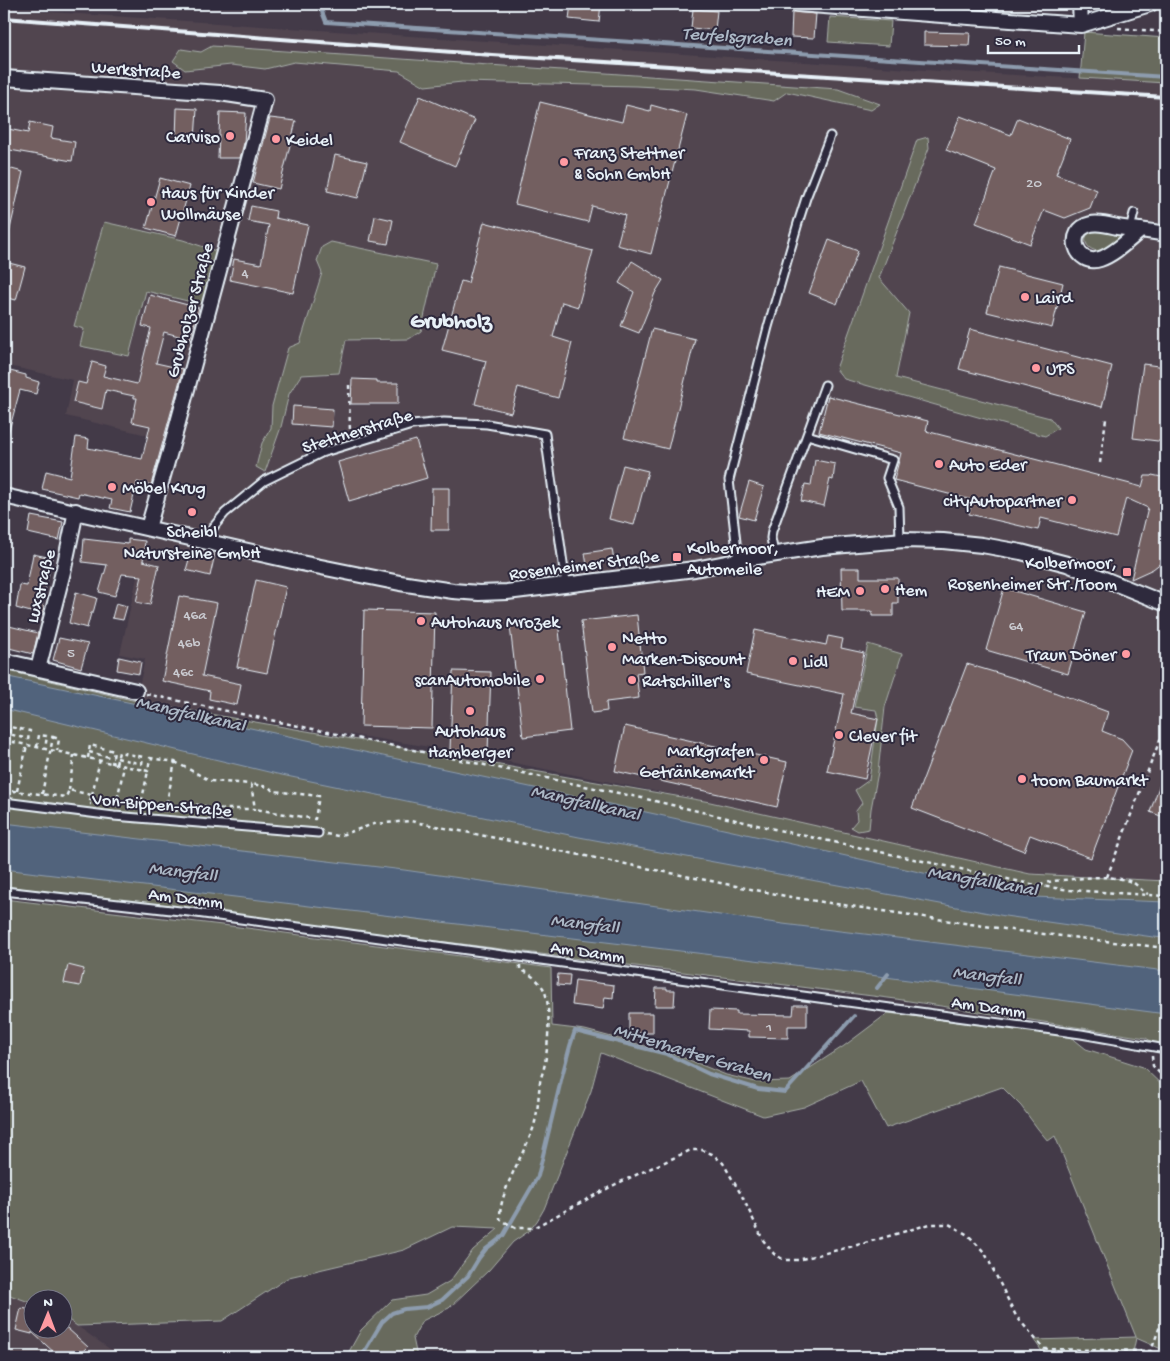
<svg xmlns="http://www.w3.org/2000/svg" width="1170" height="1361" font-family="'Gochi Hand',sans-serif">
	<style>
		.built { fill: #514550 }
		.green { fill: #686b5d; stroke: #a8aeaa }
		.water { fill: #51637c; stroke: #8d9cae }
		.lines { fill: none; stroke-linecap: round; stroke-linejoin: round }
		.stream { stroke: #8d9cae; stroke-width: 4 }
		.building { fill: #735f61; stroke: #e8f1f8 }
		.service-casing { stroke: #e8f1f8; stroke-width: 11 }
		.minor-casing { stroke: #e8f1f8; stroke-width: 18 }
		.path { stroke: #e8f1f8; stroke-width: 2.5; stroke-dasharray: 4 4; stroke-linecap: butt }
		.service { stroke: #2f2a3d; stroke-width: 7 }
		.minor { stroke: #2f2a3d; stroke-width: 14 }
		.rail { stroke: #e8f1f8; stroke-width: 4 }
		.poi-dot { fill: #ff9aa2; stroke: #2f2a3d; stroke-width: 2 }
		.labels { text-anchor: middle; stroke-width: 4; stroke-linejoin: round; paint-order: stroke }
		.number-label { font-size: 15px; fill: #cbccd2 }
		.street-label { font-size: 18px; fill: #e8f1f8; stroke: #2f2a3d }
		.poi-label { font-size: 18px; fill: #e8f1f8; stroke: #2f2a3d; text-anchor: start }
		.water-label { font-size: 19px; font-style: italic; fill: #acb8c6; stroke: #2f2a3d }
		.district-label { font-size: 22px; font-weight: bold; fill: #e8f1f8; stroke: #2f2a3d }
	</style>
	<rect width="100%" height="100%" fill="#433a48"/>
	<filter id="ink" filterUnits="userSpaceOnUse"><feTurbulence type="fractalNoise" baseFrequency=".02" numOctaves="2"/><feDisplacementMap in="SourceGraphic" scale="10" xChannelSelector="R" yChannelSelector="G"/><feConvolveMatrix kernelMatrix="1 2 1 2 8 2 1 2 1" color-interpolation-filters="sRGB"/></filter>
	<g filter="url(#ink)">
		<!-- built -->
		<path class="built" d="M4 9 941 71 1166 83V881L1107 877 1030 874 710 802 450 750 136 701 145 659 120 654 148 528 173 441 66 416 73 380 4 365Z
			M4 1293 32 1303V1328H62L63 1316 121 1357H4Z"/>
		<!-- green -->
		<path class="green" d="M830 17 891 21 889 46 828 42Z
			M1084 32 1166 38V83L1080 78Z
			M212 46 838 89 880 104 871 110 787 92 774 101 696 89 636 86 462 82 425 86 399 71 294 62 265 69 231 65 185 70 173 61 181 49 201 52Z
			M928 137 929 148 879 278 909 313 896 378 1050 418 1058 428 1045 436 844 379 836 369 917 140Z
			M104 222 183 240 219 252 204 305 146 291 129 356 80 346 84 329 74 326Z
			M1096 230 1118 234 1120 237V239C1115 243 1111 247 1106 249 1088 257 1076 235 1096 230Z
			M331 242 436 264 421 331 409 339 346 340 339 373 301 375 289 394 281 427 265 472 256 467 262 443 271 428 272 406 288 348 300 343 322 273 317 261 322 247Z
			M868 644 902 654 885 707 878 772 871 809 869 829 858 831 851 827 857 820 856 811 862 803 855 790 869 780 878 719 876 710 854 707Z
			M4 670 136 701 710 802 1030 874 1166 881V1051L1146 1038 896 999 4 886Z
			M4 899 247 928 551 968 552 1026 585 1030 672 1053 726 1075 756 1082 790 1081 844 1046 888 1013 1070 1036 1086 1049 1143 1067 1166 1089V1351L1136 1338 1132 1357H1046L1034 1340 1136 1337 1055 1136 1048 1141 1038 1129 1021 1106 1002 1087 886 1128 861 1081 804 1107 763 1116 601 1053 591 1091 544 1209 537 1221 529 1231 513 1242 489 1270 449 1308 422 1321 413 1338 417 1357H346L361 1330 392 1300 426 1295 450 1281 473 1250 498 1229 452 1227 404 1250 289 1277 222 1321 77 1326 63 1316 62 1298H32V1303L4 1293Z"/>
		<!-- water -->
		<path class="water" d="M4 676 582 798 1033 897 1166 902V938L1153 937 1005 916 579 837 277 774 4 709Z
			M4 823 404 870 783 924 1166 971V1014L779 963 4 869Z"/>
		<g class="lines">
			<!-- stream -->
			<path class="stream" d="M319 4 326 22 1166 77
				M877 988 888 974
				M361 1357 382 1322 392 1313 404 1309 427 1307 442 1300 468 1276 479 1258 486 1249 503 1236 538 1176 562 1076 570 1046 575 1031 667 1054 709 1074 758 1089 785 1092 854 1016"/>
		</g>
		<!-- building -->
		<path class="building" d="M571 4H601L599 22 569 19Z
			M693 9 717 11 715 30 691 28Z
			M792 12 816 14 814 38 791 37Z
			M924 32 970 33 969 46 924 45Z
			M420 96 475 120 455 166 400 142Z
			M540 102 622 122 626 105 650 111 651 105 687 115 651 254 617 245 625 215 592 206 588 222 515 204Z
			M177 108 197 109 195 140 176 139Z
			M220 112 246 113 244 143 240 158H218Z
			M960 116 1011 135 1018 118 1070 139 1056 174 1097 190 1090 208 1065 218 1044 210 1030 244 976 223 996 170 946 150Z
			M270 118 296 121 279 189 253 183Z
			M30 122 53 127 51 138 75 142 72 161 4 149 8 129 28 133Z
			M335 155 367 162 358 198 327 191Z
			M4 167 23 172 8 238 4 237Z
			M160 178 190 186 176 236 146 228Z
			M251 206 276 211 275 218 308 225 293 293 230 280 234 259 261 264 269 225 248 221Z
			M375 216 393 220 388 244 370 241Z
			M484 222 593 251 578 307 562 302 553 337 572 343 558 398 518 387 511 413 475 404 486 361 442 350 461 281 468 283Z
			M829 240 858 251 837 304 809 293Z
			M632 261 663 280 655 293 639 333 621 326 634 292 619 283Z
			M5 262 25 267 16 300 4 297V269Z
			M999 267 1063 283 1052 328 987 312Z
			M150 295 199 308 190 339 164 332 156 363 183 369 151 485 137 482 130 512 110 508 112 500 79 493 78 497 42 489 46 471 70 477 76 437 89 439 88 448 142 459 150 426 132 422 137 398H134V396L106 390 102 409 73 402 78 382 86 384 92 362 106 366 103 376 137 384 151 328 142 326Z
			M652 329 695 339 668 449 624 438Z
			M970 329 1112 366 1102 407 959 369Z
			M1143 364 1166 367V442L1133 438Z
			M6 370 26 375V378L39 382 36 394 20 390 7 438H4V377Z
			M352 379 377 380V383H398V404H351Z
			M828 396 928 421 926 431 1142 487 1145 476H1151L1152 475 1166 478V559L1153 569 1131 579 1148 508 1126 498 1116 537 1041 518 1038 530 969 514 972 500 894 480 901 453 819 432Z
			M293 406 333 409 332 427 292 424Z
			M416 440 427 478 349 501 338 462Z
			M815 460 835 464 833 480 830 479 824 506 801 501 805 484 811 485Z
			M623 465 648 471 634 525 609 519Z
			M749 482 764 487 754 520 739 516Z
			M432 488H449V530H431Z
			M31 516 63 522 59 540 28 533Z
			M84 539 128 544V539L145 541 143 561 159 565 150 605 136 602 142 576 122 574 115 596 99 592 107 565 82 562Z
			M192 549 215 554 210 576 186 570Z
			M612 549 614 561 587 565 585 553Z
			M33 554 52 558 42 604 44 606 42 615 16 608 20 585 27 586Z
			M841 568H860V578H898V603H893V616H872V611H842Z
			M256 580 286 587 267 673 237 667Z
			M1004 588 1086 612 1068 674 986 650Z
			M76 592 97 598 93 613H91L87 628 69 623Z
			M179 596 217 603 202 676 241 684 237 705 209 699 210 691 162 681Z
			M116 603 127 606 123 620 112 618Z
			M364 610 435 612 432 728 361 726Z
			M637 615 643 672 636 673 639 698 606 702 607 711 592 713 581 621Z
			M558 621 570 731 523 737 510 626Z
			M9 626 38 633 33 654 5 647Z
			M755 630 826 645 828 636 843 639 841 648 864 653 851 713 878 719 865 779 827 771 844 694 746 674Z
			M59 638 88 644 81 668 53 660Z
			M119 657 141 662 139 674 117 670Z
			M967 664 1024 681 1108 712 1102 731 1122 739 1132 750 1091 858 1030 835 1024 851 912 808Z
			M453 671 491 672 488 751 450 750Z
			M625 726 787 762 777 807 615 771Z
			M1165 770H1166V818L1150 812Z
			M68 965 84 969 80 986 64 983Z
			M558 974 570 975 569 986 557 985Z
			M575 980 614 985 613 998 605 997 603 1009 572 1005Z
			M656 988H667V990H675L674 1006H655Z
			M794 1005H807V1026H788V1038L749 1037V1031L709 1029 710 1010 737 1011V1014L793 1015Z
			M629 1013H653V1033H629Z
			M21 1308 32 1310V1328H67L88 1347 78 1357H59L32 1332V1334L16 1330Z"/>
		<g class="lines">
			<!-- service casing -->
			<g class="service-casing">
				<path id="service" d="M1130 229 1134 213
					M807 435 893 460 887 478 899 507 900 540
					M205 541 215 525 225 513 264 481 321 453 412 425 444 422 487 424 545 434 566 585
					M774 554 771 538 772 531 825 385
					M738 560 729 480 768 327 798 223 806 198 830 136
					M4 802 114 816 318 833
					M4 891 189 912 1081 1034 1166 1049"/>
			</g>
			<!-- minor casing -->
			<g class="minor-casing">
				<path id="minor" d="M798 4 942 15 1081 25 1150 4
					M1080 4 1081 25
					M4 78 220 93 265 100 173 441 148 528
					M1141 230C1128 240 1115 254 1100 259 1076 267 1064 230 1091 224 1099 222 1109 225 1117 227 1133 229 1150 231 1166 234
					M4 496 301 563 400 583 453 591 479 593 507 592 695 569 757 557 822 547 904 540 943 541 982 545 1021 552 1067 564 1166 604
					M4 661 136 691
					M38 669 64 568 76 511"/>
			</g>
			<!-- path -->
			<path class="path" d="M1118 28 1166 32
				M349 385 350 436
				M1100 463 1106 419
				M146 694 642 798 787 832 1040 886 1070 890 1166 896
				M53 737 59 739 57 751
				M4 740 148 771 150 758 175 762 165 811H163
				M8 741 10 727 30 731 28 739 9 734
				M37 747 39 735 47 736 45 749
				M89 752 113 758
				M88 758 90 745 114 751 112 764
				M117 758 142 764
				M175 762 211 781 251 784
				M116 764 119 752 143 757 141 770
				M4 790 66 797 69 790 92 795 89 804H91
				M69 790 74 755
				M17 791 27 745
				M42 794 53 737 47 736
				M92 795 101 755
				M116 806 124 766
				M140 809 148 771
				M174 811 183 810 192 804 223 809H255L251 784 269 787 273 791 319 796 315 819 255 809
				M326 834 338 836 374 824 410 821 796 898 1018 931 1166 948
				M1107 877 1166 724
				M1040 886 1045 883 1053 881C1079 879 1106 873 1132 882 1138 885 1141 891 1148 894
				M520 965V969C528 973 538 979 543 988 552 1003 548 1046 545 1063 544 1070 541 1076 540 1082 538 1099 538 1118 531 1134 521 1159 499 1193 500 1219L515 1228H533L616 1184 691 1150H702L712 1154 723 1163 742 1196 763 1240 774 1254 784 1260H798L865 1243 930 1224H949L968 1235 985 1253 1016 1316 1044 1349 1151 1351 1166 1309
				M1152 1056 1153 1066 1166 1080
				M1042 1357 1044 1349"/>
			<!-- service -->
			<use href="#service" class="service"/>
			<!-- minor -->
			<use href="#minor" class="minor"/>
			<!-- rail -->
			<path class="rail" d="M4 18 492 55 1166 97"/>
		</g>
	</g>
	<!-- markers -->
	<g class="poi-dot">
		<circle cx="230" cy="136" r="5"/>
		<circle cx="276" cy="139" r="5"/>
		<circle cx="564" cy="162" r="5"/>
		<circle cx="151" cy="202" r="5"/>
		<circle cx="1025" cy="297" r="5"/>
		<circle cx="1036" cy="368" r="5"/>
		<circle cx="939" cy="464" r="5"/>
		<circle cx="112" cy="487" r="5"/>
		<circle cx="1072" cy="500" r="5"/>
		<circle cx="192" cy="512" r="5"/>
		<rect x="672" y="552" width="10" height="10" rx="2.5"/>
		<rect x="1122" y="567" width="10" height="10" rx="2.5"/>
		<circle cx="885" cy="589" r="5"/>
		<circle cx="860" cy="591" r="5"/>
		<circle cx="421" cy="621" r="5"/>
		<circle cx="612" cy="647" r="5"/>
		<circle cx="1126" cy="654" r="5"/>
		<circle cx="793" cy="661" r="5"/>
		<circle cx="540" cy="679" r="5"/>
		<circle cx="632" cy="680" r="5"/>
		<circle cx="470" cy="711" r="5"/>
		<circle cx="839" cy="735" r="5"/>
		<circle cx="764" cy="760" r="5"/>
		<circle cx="1022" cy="779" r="5"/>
	</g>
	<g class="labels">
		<!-- number labels -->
		<g class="number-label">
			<text x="1034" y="187">20</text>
			<text x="245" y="277">4</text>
			<text x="195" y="619">46a</text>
			<text x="1016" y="630">64</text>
			<text x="189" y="647">46b</text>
			<text x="71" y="657">5</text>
			<text x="183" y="676">46c</text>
			<text x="769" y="1031">1</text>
		</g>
		<!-- street labels -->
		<g class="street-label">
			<text transform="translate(136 69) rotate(4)" y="6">Werkstraße</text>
			<text transform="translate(189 310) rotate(-75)" y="6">Grubholzer Straße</text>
			<text transform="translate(357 430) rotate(-17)" y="6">Stettnerstraße</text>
			<text transform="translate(584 564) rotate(-7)" y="6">Rosenheimer Straße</text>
			<text transform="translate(40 586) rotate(-76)" y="6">Luxstraße</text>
			<text transform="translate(162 804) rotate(5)" y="6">Von-Bippen-Straße</text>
			<text transform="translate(186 897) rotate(7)" y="6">Am Damm</text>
			<text transform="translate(588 951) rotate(8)" y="6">Am Damm</text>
			<text transform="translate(989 1006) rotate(8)" y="6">Am Damm</text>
		</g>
		<!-- poi labels -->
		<g class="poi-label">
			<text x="220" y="142" text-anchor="end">Carviso</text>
			<text x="286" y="145">Keidel</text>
			<text x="574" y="158">Franz Stettner<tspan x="574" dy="21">&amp; Sohn GmbH</tspan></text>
			<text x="161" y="198">Haus für Kinder<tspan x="161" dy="21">Wollmäuse</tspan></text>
			<text x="1035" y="303">Laird</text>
			<text x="1046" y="374">UPS</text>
			<text x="949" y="470">Auto Eder</text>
			<text x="122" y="493">Möbel Krug</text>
			<text x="1062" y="506" text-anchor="end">cityAutopartner</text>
			<text x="192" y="537" text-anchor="middle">Scheibl<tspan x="192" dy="21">Natursteine GmbH</tspan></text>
			<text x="687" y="553">Kolbermoor,<tspan x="687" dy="21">Automeile</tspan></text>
			<text x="1117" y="568" text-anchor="end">Kolbermoor,<tspan x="1117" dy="21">Rosenheimer Str./Toom</tspan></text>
			<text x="895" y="595">Hem</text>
			<text x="850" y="597" text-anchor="end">HEM</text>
			<text x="431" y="627">Autohaus Mrozek</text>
			<text x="622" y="643">Netto<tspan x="622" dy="21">Marken-Discount</tspan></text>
			<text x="1116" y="660" text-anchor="end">Traun Döner</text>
			<text x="803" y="667">Lidl</text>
			<text x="530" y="685" text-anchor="end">scanAutomobile</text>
			<text x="642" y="686">Ratschiller's</text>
			<text x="470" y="736" text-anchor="middle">Autohaus<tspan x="470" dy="21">Hamberger</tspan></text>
			<text x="849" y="741">Clever fit</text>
			<text x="754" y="756" text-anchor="end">Markgrafen<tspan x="754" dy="21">Getränkemarkt</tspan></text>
			<text x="1032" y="785">toom Baumarkt</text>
		</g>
		<!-- water labels -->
		<g class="water-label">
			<text transform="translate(737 35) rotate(4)" y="7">Teufelsgraben</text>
			<text transform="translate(191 712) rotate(13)" y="7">Mangfallkanal</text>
			<text transform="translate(586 801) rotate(13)" y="7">Mangfallkanal</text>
			<text transform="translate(183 870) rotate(7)" y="7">Mangfall</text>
			<text transform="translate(983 879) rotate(10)" y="7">Mangfallkanal</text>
			<text transform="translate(585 922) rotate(7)" y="7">Mangfall</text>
			<text transform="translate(987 974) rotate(7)" y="7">Mangfall</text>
			<text transform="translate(693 1051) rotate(17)" y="7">Mitterharter Graben</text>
		</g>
		<!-- district labels -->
		<g class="district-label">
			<text x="451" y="327">Grubholz</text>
		</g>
	</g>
	<!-- margin -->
	<rect width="1170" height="1361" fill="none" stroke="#2f2a3d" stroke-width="20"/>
	<rect x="10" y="10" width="1150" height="1341" fill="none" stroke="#e8f1f8" stroke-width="2" filter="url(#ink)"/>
	<!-- north arrow -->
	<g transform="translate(48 1314) rotate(1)"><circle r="24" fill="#2f2a3d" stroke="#797a88"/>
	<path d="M0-4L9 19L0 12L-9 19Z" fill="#ff9aa2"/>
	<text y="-8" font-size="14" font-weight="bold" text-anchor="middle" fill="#e8f1f8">N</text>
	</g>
	<!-- scale -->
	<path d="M988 45v8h91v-8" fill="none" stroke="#e8f1f8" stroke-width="2.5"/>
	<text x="995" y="45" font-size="15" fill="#e8f1f8" stroke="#2f2a3d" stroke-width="4" paint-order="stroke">50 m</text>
</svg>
